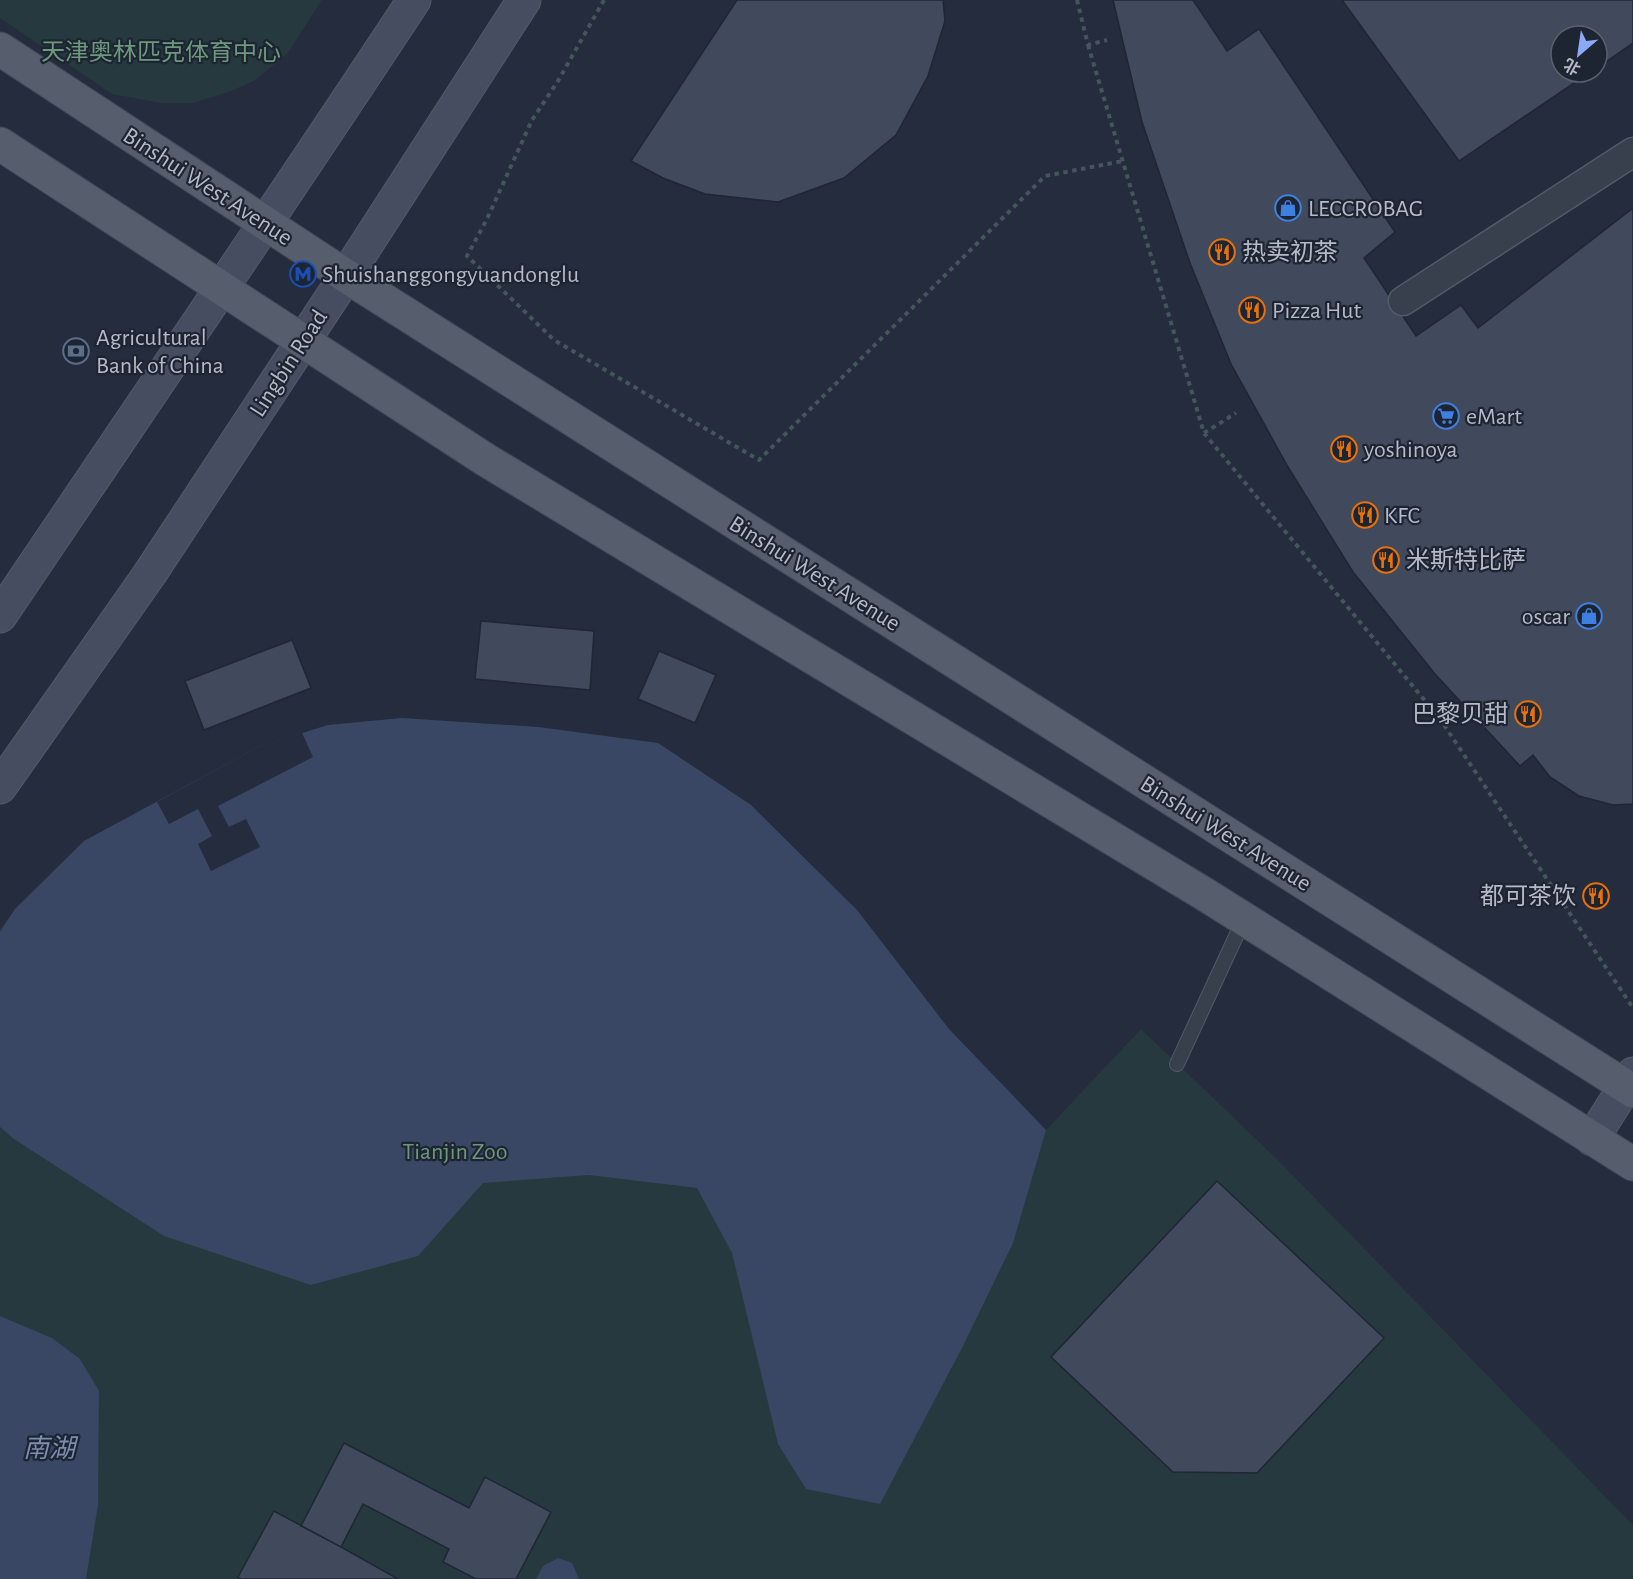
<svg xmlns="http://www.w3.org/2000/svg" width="1633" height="1579" font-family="'Alegreya Sans','Noto Sans SC',sans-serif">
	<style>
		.green { fill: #26393e }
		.water { fill: #394664 }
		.pier { fill: #242c3d }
		.building { fill: #414a5c; stroke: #1f2634; stroke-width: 1.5 }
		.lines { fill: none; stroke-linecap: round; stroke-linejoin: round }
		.lane-casing { stroke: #535a68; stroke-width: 16 }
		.street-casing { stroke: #535a68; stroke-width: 31 }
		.secondary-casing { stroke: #535a68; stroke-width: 35 }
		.primary-casing { stroke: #414856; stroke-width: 35 }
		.path { stroke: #44565b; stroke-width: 4; stroke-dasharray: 4.5 4.5; stroke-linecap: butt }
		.lane { stroke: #383f4d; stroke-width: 14 }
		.street { stroke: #383f4d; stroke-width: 28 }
		.secondary { stroke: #464d60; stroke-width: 33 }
		.primary { stroke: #565d6d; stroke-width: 33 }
		.labels { text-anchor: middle; stroke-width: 4.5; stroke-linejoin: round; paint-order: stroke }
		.park-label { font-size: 24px; fill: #6c997b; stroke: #1d2432 }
		.street-label { font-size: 24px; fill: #b4bac8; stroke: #1d2432 }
		.poi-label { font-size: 24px; fill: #b4bac8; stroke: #1d2432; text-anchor: start }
		.water-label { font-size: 26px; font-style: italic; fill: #7c8daf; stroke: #1d2432 }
	</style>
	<rect width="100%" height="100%" fill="#242c3d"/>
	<!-- green -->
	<path class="green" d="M0 0H322L287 54 254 81 231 91 193 103H161L112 94 0 18Z
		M402 718 538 727 658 743 751 805 857 910 949 1029 1046 1130 1141 1029 1278 1160 1633 1525V1579H0V929L15 909 84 841 258 747 328 725Z"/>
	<!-- water -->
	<path class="water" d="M402 718 538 727 658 743 751 805 857 910 949 1029 1046 1130 1013 1243 963 1346 880 1504 806 1489 778 1444 732 1253 697 1188 589 1175 483 1183 418 1256 311 1285 164 1236 14 1139 0 1127V932L15 909 84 841 258 747 328 725Z
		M0 1316 52 1338 80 1359 99 1391 98 1505 86 1579H0Z
		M558 1558 572 1563 579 1579H536L543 1566Z"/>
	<!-- pier -->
	<path class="pier" d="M302 733 313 757 218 806 229 827 246 819 260 847 211 871 198 844 212 836 198 809 169 824 157 802 258 747Z"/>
	<!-- building -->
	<path class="building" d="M737 0H943L945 21 928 76 896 135 844 178 778 202 705 194 663 178 631 161Z
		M1113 0H1193L1227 51 1259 29 1395 232 1364 258 1416 336 1461 305 1478 328 1633 208V804L1613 805 1579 796 1550 777 1533 755 1520 766 1435 674 1353 572 1288 467 1231 364 1190 263 1142 122Z
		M1342 0H1633V43L1597 68V36H1561V72H1590L1459 161Z
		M481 621 594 631 590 690 475 679Z
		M292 640 311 688 204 730 185 681Z
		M659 651 716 675 695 723 638 699Z
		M1217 1181 1384 1338 1257 1473 1173 1472 1051 1357Z
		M344 1443 469 1508 485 1477 551 1512 516 1579H476L443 1562 449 1549 363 1504 341 1547 301 1526Z
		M274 1511 341 1547 398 1579H241L238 1577Z"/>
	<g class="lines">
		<!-- lane casing -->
		<g class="lane-casing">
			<path id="lane" d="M1177 1064 1244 919"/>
		</g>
		<!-- street casing -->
		<g class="street-casing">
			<path id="street" d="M1403 301 1633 152"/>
		</g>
		<!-- secondary casing -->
		<g class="secondary-casing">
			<path id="secondary" d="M0 616C138 411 278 207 414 0
				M0 787 149 575 346 276 524 0
				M1592 1139 1633 1074"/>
		</g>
		<!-- primary casing -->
		<g class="primary-casing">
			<path id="primary" d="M0 49 346 276 1633 1091
				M0 144 486 460 1206 895 1633 1164"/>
		</g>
		<!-- path -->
		<path class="path" d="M604 0 558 81 532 120 487 219 467 256 554 340 759 460 1045 176 1123 161
			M1077 0 1088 45 1107 40
			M1088 45 1204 433 1440 719 1633 1008
			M1204 433 1236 413"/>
		<!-- lane -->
		<use href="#lane" class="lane"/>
		<!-- street -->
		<use href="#street" class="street"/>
		<!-- secondary -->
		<use href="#secondary" class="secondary"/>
		<!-- primary -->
		<use href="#primary" class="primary"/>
	</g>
	<!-- icons -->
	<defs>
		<g id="shop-ring" transform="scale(1.35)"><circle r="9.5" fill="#1d2432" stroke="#3f7fe0" stroke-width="1.5"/><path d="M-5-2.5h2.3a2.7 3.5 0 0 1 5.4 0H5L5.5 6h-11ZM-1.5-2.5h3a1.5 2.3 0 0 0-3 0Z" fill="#3f7fe0"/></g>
		<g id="restaurant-ring" transform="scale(1.35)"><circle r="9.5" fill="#1d2432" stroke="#e8710a" stroke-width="1.5"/><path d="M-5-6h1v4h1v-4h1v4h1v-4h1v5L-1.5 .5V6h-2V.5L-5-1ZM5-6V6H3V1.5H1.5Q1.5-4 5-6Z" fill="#e8710a"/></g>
		<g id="metro-ring" transform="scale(1.35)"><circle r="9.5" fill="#1d2432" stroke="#1a4fb4" stroke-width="1.5"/><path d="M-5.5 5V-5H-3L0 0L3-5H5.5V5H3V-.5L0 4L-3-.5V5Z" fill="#1a4fb4"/></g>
		<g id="bank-ring" transform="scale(1.35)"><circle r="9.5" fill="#1d2432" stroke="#5c6f8a" stroke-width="1.5"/><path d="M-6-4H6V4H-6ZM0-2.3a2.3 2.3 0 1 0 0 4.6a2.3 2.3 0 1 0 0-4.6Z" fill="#5c6f8a"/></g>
		<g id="supermarket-ring" transform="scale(1.35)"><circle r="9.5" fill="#1d2432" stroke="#3f7fe0" stroke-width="1.5"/><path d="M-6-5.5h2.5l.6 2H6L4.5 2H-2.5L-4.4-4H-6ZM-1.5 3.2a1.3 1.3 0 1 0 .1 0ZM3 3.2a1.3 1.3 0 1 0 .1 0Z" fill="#3f7fe0"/></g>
	</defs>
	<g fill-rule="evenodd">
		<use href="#shop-ring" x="1288" y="208"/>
		<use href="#restaurant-ring" x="1222" y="252"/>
		<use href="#metro-ring" x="303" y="274"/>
		<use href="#restaurant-ring" x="1252" y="310"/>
		<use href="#bank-ring" x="76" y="351"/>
		<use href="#supermarket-ring" x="1446" y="416"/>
		<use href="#restaurant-ring" x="1344" y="449"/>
		<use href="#restaurant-ring" x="1365" y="515"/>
		<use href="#restaurant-ring" x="1386" y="560"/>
		<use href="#shop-ring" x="1589" y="616"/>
		<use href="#restaurant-ring" x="1528" y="714"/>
		<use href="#restaurant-ring" x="1596" y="896"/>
	</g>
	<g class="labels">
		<!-- park labels -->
		<g class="park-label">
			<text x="161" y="60">天津奥林匹克体育中心</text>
			<text x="455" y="1159">Tianjin Zoo</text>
		</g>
		<!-- street labels -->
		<g class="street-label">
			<text transform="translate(208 186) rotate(33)" y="8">Binshui West Avenue</text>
			<text transform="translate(288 363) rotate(-57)" y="8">Lingbin Road</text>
			<text transform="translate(815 573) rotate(32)" y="8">Binshui West Avenue</text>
			<text transform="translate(1226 833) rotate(32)" y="8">Binshui West Avenue</text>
		</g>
		<!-- poi labels -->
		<g class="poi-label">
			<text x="1308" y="216">LECCROBAG</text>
			<text x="1242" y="260">热卖初茶</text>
			<text x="322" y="282">Shuishanggongyuandonglu</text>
			<text x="1272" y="318">Pizza Hut</text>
			<text x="96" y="345">Agricultural<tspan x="96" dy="28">Bank of China</tspan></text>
			<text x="1466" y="424">eMart</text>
			<text x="1364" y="457">yoshinoya</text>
			<text x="1384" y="523">KFC</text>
			<text x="1406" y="568">米斯特比萨</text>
			<text x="1570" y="624" text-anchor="end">oscar</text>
			<text x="1508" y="722" text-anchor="end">巴黎贝甜</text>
			<text x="1576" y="904" text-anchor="end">都可茶饮</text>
		</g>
		<!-- water labels -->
		<g class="water-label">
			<text x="49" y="1457">南湖</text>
		</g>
	</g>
	<!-- north arrow -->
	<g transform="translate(1579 54) rotate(209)"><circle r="28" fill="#1d2432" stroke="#59606e" stroke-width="1.5"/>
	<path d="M0-4.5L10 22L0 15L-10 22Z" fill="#8ca9f5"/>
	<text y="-9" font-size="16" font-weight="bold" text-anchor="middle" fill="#b4bac8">北</text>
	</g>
</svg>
